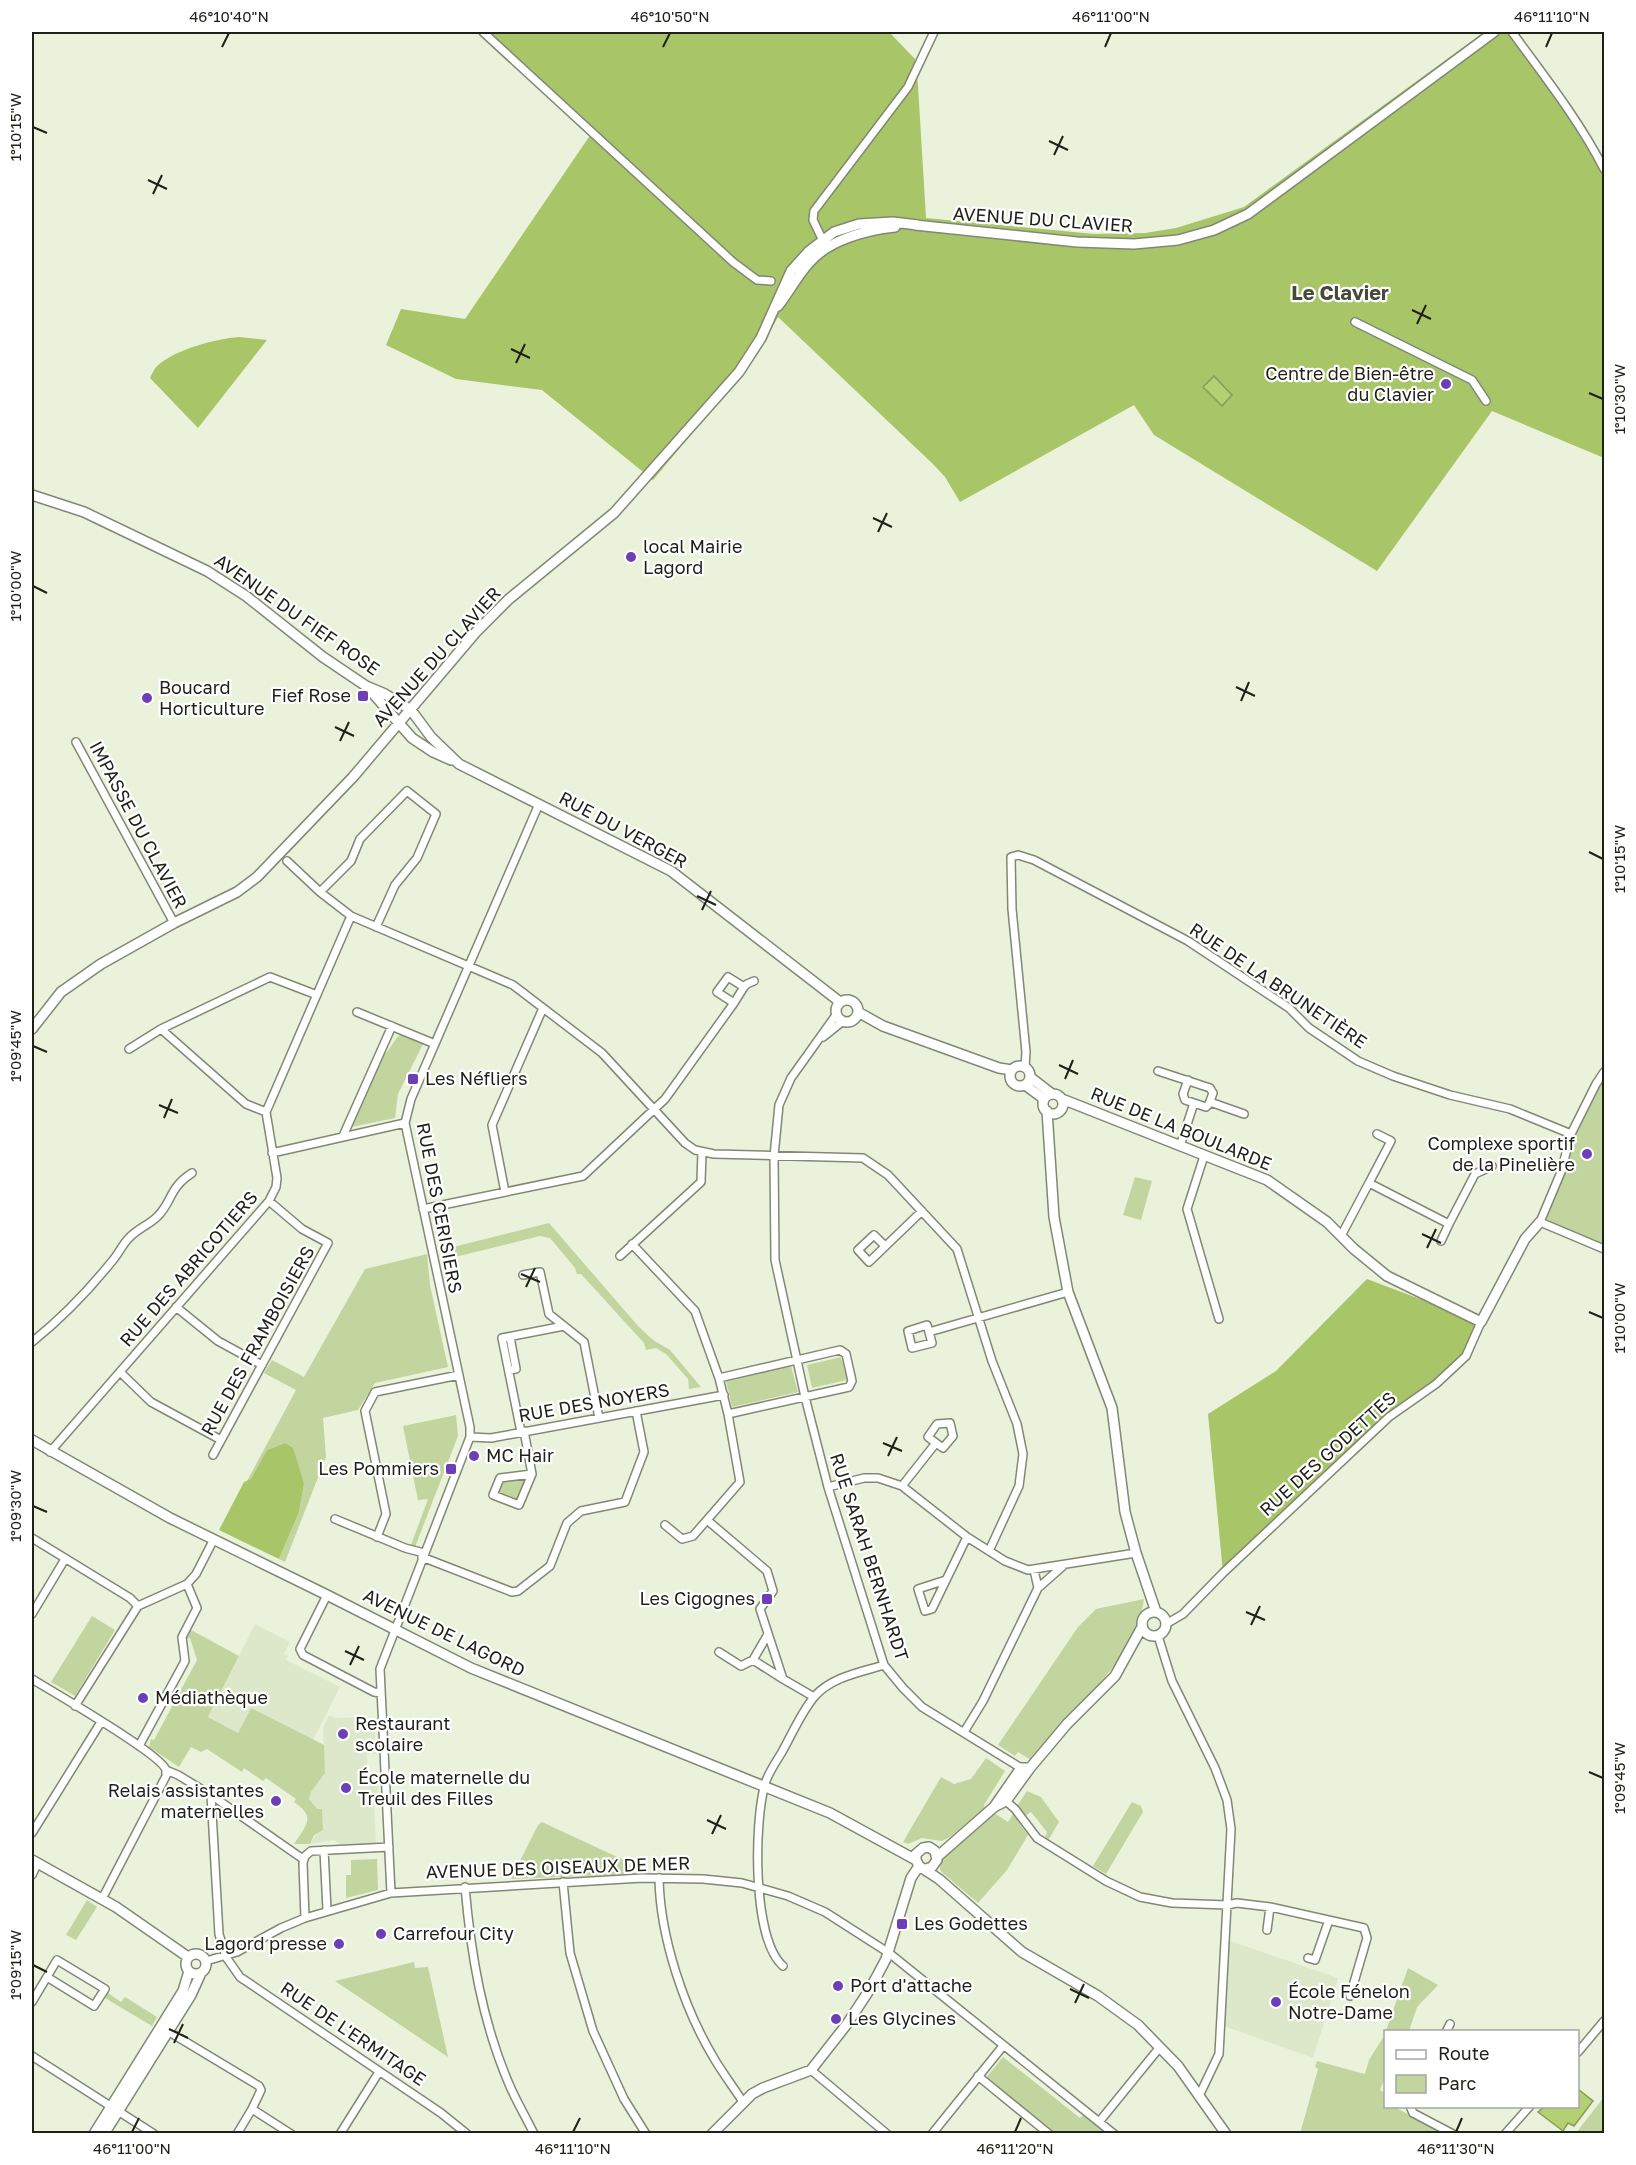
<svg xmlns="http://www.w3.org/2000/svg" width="1636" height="2165" font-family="'Golos Text',sans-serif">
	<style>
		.built { fill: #dde8ca }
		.green { fill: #c2d59f }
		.forest { fill: #a8c568 }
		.water { fill: #b3d073; stroke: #879c58; stroke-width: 1.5 }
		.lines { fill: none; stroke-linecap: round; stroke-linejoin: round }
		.street-casing { stroke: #818874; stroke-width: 10 }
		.secondary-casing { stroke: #818874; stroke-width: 12 }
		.street { stroke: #fff; stroke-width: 7 }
		.secondary { stroke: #fff; stroke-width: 9 }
		.ticks { fill: none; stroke: #1f2119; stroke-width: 2 }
		.poi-dot { fill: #6c3fb7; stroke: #fff; stroke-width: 2 }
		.labels { text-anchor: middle; stroke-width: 4.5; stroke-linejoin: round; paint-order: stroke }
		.street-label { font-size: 18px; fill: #1f2119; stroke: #fff }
		.poi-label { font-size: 18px; fill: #1f2119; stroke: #fff; text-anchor: start }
		.neighbourhood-label { font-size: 20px; font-weight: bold; fill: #454b39; stroke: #fff }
		.neatline { fill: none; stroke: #1f2119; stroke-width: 2 }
		.ticks-label { font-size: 15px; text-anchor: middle; fill: #1f2119 }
	</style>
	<rect width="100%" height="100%" fill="#eaf2dc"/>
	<!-- built -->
	<path class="built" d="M255 1624 290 1642 284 1654 288 1656 286 1660 340 1687 313 1740 251 1708 238 1733 208 1717Z
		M329 1715 336 1718 365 1717V1719H374L376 1754H367L368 1785H378V1799L374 1800 376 1844 340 1845 334 1840 310 1844 317 1833V1809L310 1802 309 1795 325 1773 323 1728Z
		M1225 1939 1338 1978 1313 2058 1221 2025Z"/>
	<!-- green -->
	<path class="green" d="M402 1035 423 1044 398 1094 395 1118 352 1127 384 1054 387 1052 398 1036Z
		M1604 1076V1247L1543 1220 1574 1135Z
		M1135 1177 1152 1181 1141 1220 1123 1215Z
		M549 1223 638 1326 653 1340 670 1350 701 1387 689 1389 688 1379 666 1354 656 1348 646 1350 644 1343 581 1274H577L575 1268 550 1238 540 1236 443 1260 441 1250Z
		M427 1254 430 1285 448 1367 375 1383 358 1410 323 1418 326 1457 285 1562 279 1559 299 1512 304 1484 285 1443 267 1450 251 1480 247 1481 296 1390 264 1373 272 1360 304 1377 365 1269Z
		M841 1357 847 1380 812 1388 807 1365Z
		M791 1366 798 1392 732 1407 726 1381Z
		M456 1415 458 1436 415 1547 411 1545 428 1499 418 1500 403 1426Z
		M532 1474 519 1505 493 1495 500 1478Z
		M1144 1599C1135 1667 1068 1707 1031 1760L1018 1752 1015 1756 998 1745 1078 1627 1096 1609Z
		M92 1616 115 1630 75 1696 51 1682Z
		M191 1630 239 1656 208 1717 238 1733 251 1708 324 1745 325 1773 311 1792 309 1799 317 1809H322L323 1830 314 1835 310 1844H294C307 1824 316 1817 294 1802L296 1799 266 1778 263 1781 244 1768 242 1772 207 1749 201 1752 191 1747 179 1767 149 1747 151 1739 154 1740 197 1660 190 1638 185 1639Z
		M986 1758 1005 1771 984 1805 985 1808 950 1837 942 1841 922 1838 908 1844 903 1842 941 1777 954 1784 971 1779Z
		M1027 1791 1041 1797 1059 1822 1049 1839 1045 1837 1047 1832 1031 1812 1022 1818 1015 1809Z
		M1132 1802 1141 1806 1143 1812 1106 1874 1093 1866Z
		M994 1813 1008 1822 1013 1814 1028 1835 1007 1870 978 1903 945 1875 940 1870C939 1848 978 1826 994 1813Z
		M542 1822 628 1862 635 1874 511 1879 538 1825Z
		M377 1859 378 1890 346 1898V1875H351V1860Z
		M87 1900 97 1907 76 1940 66 1935Z
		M414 1962 415 1968 428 1967 448 2057 335 1981Z
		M1408 1968 1438 1985 1417 2007 1409 2031 1386 2032 1385 2077 1380 2090 1385 2093 1386 2106 1400 2107 1398 2109 1446 2133 1300 2134 1318 2069 1315 2067 1317 2061 1365 2074 1369 2060 1384 2036Z
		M108 1993 121 2002 125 1997 157 2017 152 2026 105 1998Z
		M1003 2057 1080 2118 1083 2115 1108 2133H1052L990 2084 991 2082 986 2078Z
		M1604 2097V2133H1576Z"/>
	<!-- forest -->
	<path class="forest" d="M481 32H889L915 59 918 86 926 218 1094 234 1145 233 1176 228 1244 207 1484 32H1512L1604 169V458L1492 411 1377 571 1154 435 1134 405 960 502 945 477 934 465 778 317 755 358 653 480 542 390 456 379 386 345 401 309 465 319 591 134Z
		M239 337 267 340 198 428 150 378C152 374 154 369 157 366 176 349 215 339 239 337Z
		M1367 1279 1481 1322 1466 1356 1389 1417 1223 1573 1208 1414 1276 1371Z
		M285 1443 293 1448 304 1484 299 1512 279 1559 219 1530 244 1482 251 1479 267 1450Z"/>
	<!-- water -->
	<path class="water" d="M1214 376 1232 395 1222 406 1203 387Z
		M1578 2089 1593 2101 1574 2126 1568 2123 1563 2131 1538 2112 1544 2107 1578 2106Z"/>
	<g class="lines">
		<!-- street casing -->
		<g class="street-casing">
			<path id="street" d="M483 32 733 262 757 280 771 281
				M1512 32C1544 76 1579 120 1604 169
				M824 243 813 220 814 211 908 87 934 32
				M1355 322 1472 380 1486 401
				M76 742 174 923
				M287 861 320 892 351 916 513 985 602 1053 685 1143 695 1150 714 1154 863 1158 888 1175 957 1249 992 1361 1017 1424 1023 1454 1019 1486 989 1551
				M320 892 351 861 360 839 407 791 436 814 417 858 395 885 376 927
				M744 987 747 984 754 981
				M357 1012 435 1044
				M836 1015 791 1078 779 1105 774 1156 775 1260 805 1397 828 1487 884 1665 903 1688 922 1707 1021 1768
				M161 1029 246 1104 266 1112
				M823 1037 843 1021
				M129 1049 161 1029 270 977 317 995
				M1025 1067 1026 1052 1012 909 1011 857 1018 855 1034 860 1188 941 1289 1008 1309 1028 1358 1061 1393 1076 1450 1095 1510 1109 1571 1134
				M1158 1071 1210 1088 1213 1093 1209 1104 1206 1107 1194 1103 1180 1146
				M1604 1072 1596 1084 1571 1134 1561 1172 1540 1222 1604 1249
				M1188 1080 1183 1094 1185 1100 1194 1103
				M1210 1102 1244 1114
				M343 1136 392 1026
				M272 1153 405 1123
				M1204 1156 1187 1209 1219 1319
				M1369 1183 1391 1141 1377 1134
				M505 1192 492 1125 543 1008
				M423 1209 583 1176 665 1099 734 1003 744 987 728 977 717 992 734 1003
				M1342 1234 1369 1183 1449 1224 1475 1174 1492 1166
				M1441 1241 1449 1224
				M632 1244 695 1311 719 1378 728 1414 740 1482 693 1536 682 1539 665 1525
				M885 1246 874 1235 858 1250 869 1262 922 1211
				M620 1256 701 1182 702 1152
				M523 1275 540 1272 549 1314 584 1342 599 1418
				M176 1307 218 1341 262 1365
				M929 1332 932 1343 912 1348 908 1331 927 1325 929 1332 1068 1292
				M32 1342C62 1318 89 1290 113 1260 119 1253 122 1245 129 1238 137 1229 149 1225 158 1216 173 1200 169 1188 192 1173
				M509 1370 516 1369 510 1337
				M120 1372 151 1402 221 1440
				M719 1378 840 1350 846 1354 852 1381 849 1387 728 1414
				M524 1431 532 1474 519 1505 493 1495 500 1478 532 1474
				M521 1432 502 1338 564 1326
				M470 1437 491 1438 724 1395
				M50 1452 269 1201 276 1187 277 1178 266 1112 351 916
				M213 1455 328 1243 302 1229 269 1201
				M902 1486 936 1443 943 1448 953 1436 950 1423 937 1424 928 1437 936 1443
				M828 1487 864 1478H878L902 1486 967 1537 1005 1561 1028 1570 1136 1553
				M335 1519 405 1548 424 1553
				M707 1520 767 1571 773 1591 760 1609 783 1679 814 1697
				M377 1537 386 1514 365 1411 375 1392 459 1375
				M32 1538 130 1598 138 1606
				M422 1557 512 1592 518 1591 550 1566 567 1523 581 1511 625 1502 644 1452 636 1411
				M946 1580 918 1589 925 1611 932 1609 967 1537
				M1038 1588 1063 1566
				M327 1595 300 1649 303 1655 374 1692 381 1693
				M32 1614 65 1559
				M1166 1624 1183 1614 1223 1573 1389 1417 1436 1384 1466 1356 1481 1322
				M1158 1636 1172 1681 1215 1768 1227 1800 1231 1829 1219 2054 1199 2096
				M719 1652 741 1666 753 1660 783 1679
				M753 1660 768 1634
				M32 1679C53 1692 161 1754 166 1770L178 1775 211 1795 303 1859
				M75 1706 138 1606 187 1584 196 1574 214 1539
				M964 1732 983 1701 1038 1588 1034 1570
				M139 1746 185 1661 182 1637 197 1608 187 1584
				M211 1795 219 1934 226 1957 240 1977 441 2113 467 2134
				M1006 1801 1015 1809 1037 1838 1106 1881 1140 1897 1172 1903 1227 1905 1237 1903 1270 1907 1364 1928 1367 1938 1350 1996
				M32 1833 101 1722
				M324 1850 327 1910
				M32 1875 37 1864
				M659 1878C660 1937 684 2009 715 2060 724 2075 734 2088 743 2102
				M563 1882 570 1953 593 2031 624 2099 646 2134
				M465 1887C471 1955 482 2021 509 2084 516 2101 526 2117 534 2134
				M391 1893 380 1669 470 1437V1427L405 1123 411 1099 539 804
				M102 1899 166 1776V1770
				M305 1918 303 1863 305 1856 311 1851 389 1847
				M1267 1930 1270 1907
				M1308 1958 1315 1960 1329 1920
				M206 1961 237 1952 281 1928 305 1918 391 1893 642 1878 703 1879 742 1883 788 1896 825 1912 889 1953 1114 2134
				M783 1966C752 1939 754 1822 765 1784 768 1773 776 1762 782 1752 792 1734 801 1713 814 1697 831 1677 861 1672 884 1665
				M32 2002 57 1960 105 1989 94 2006 47 1977
				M166 2030 259 2086 261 2090 252 2109 291 2134
				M1446 2032 1450 2024
				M1578 2052 1604 2021
				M32 2056 154 2134
				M811 2070 887 2134
				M978 2076 1049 2134
				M1410 2106 1413 2113 1453 2134
				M1099 2122 1160 2047
				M237 2134 252 2109
				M340 2134 379 2072
				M932 2134 1003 2046
				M1505 2134 1530 2106"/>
		</g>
		<!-- secondary casing -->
		<g class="secondary-casing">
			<path id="secondary" d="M915 225 1077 242 1134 244 1178 240 1214 230 1248 214 1494 32
				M778 306C789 292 797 276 809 263 828 240 866 230 895 227
				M32 495 84 512 207 571 246 596 323 657 366 686 385 694 411 710 431 737 459 764 671 871 840 1002
				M370 690 412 738 433 752 451 760
				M836 1011a11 11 0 1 1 22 0a11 11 0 1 1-22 0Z
				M858 1012 883 1026 999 1068 1012 1070
				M32 1029 61 992 101 964 174 923 237 892 257 877 353 777 476 632 509 599 614 513 739 372 761 338 791 271 809 251 834 232 859 224 893 222 918 225
				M1010 1076a10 10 0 1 1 20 0a10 10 0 1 1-20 0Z
				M1030 1077 1052 1094
				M1025 1085 1044 1099
				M1043 1104a10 10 0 1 1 20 0a10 10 0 1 1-20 0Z
				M1062 1099 1267 1180 1327 1222 1354 1249 1387 1276 1481 1322 1525 1239 1540 1222
				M1047 1111 1054 1217 1068 1292 1112 1408 1125 1512 1136 1553 1156 1612
				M32 1440 170 1518 327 1595 471 1668 830 1813 916 1860
				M1142 1624a12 12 0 1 1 24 0a12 12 0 1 1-24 0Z
				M994 1807 1006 1801 1030 1768 1067 1724 1115 1676 1142 1627
				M937 1857 994 1807 1021 1768H1030
				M32 1860 116 1907 188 1957
				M926 1869 932 1867 937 1860 935 1851 929 1847 923 1848 916 1854V1860L919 1866 939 1879 1022 1952 1098 1996 1138 2025 1178 2066 1226 2134
				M186 1964a10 10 0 1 1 20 0a10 10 0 1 1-20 0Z
				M94 2134 183 1991 189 1971
				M104 2134 191 1995 201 1973
				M712 2134 752 2094 763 2088 811 2070 847 2024 870 1989 886 1959 911 1878 919 1866"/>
		</g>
		<!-- street -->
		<use href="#street" class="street"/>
		<!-- secondary -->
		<use href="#secondary" class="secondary"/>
	</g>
	<!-- ticks -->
	<path class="ticks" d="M222 47 229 33M663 47 670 33M1105 47 1111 33M1546 47 1552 33M33 127 47 133M1049 141 1068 150M1054 155 1063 136M148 180 167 189M153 194 162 175M1412 310 1431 319M1417 324 1426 305M511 349 530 358M516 363 525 344M1589 393 1603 399M873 518 892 527M878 532 887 513M33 586 47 593M1236 687 1255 696M1241 701 1249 682M335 727 354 736M340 741 349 722M1589 852 1603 859M697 896 716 905M702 910 711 891M33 1046 47 1052M1059 1065 1078 1074M1065 1079 1073 1060M159 1105 178 1113M164 1118 172 1099M1422 1234 1441 1243M1427 1248 1436 1229M521 1274 540 1282M526 1287 535 1268M1589 1312 1603 1318M883 1443 902 1451M888 1456 897 1437M33 1506 47 1512M1246 1612 1265 1620M1251 1625 1260 1606M345 1651 364 1660M350 1665 359 1646M1589 1772 1603 1778M707 1820 726 1829M712 1834 721 1815M33 1965 47 1972M1070 1989 1089 1998M1075 2003 1084 1984M169 2029 188 2038M174 2043 183 2024M132 2132 139 2118M573 2132 580 2118M1015 2132 1021 2118M1456 2132 1462 2118"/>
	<!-- markers -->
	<g class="poi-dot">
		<circle cx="1446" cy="384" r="6"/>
		<circle cx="631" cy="557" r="6"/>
		<rect x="357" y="690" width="12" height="12" rx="3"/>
		<circle cx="147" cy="698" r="6"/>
		<rect x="407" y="1073" width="12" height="12" rx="3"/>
		<circle cx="1587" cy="1154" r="6"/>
		<circle cx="474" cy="1456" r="6"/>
		<rect x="445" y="1463" width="12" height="12" rx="3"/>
		<rect x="761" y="1593" width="12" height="12" rx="3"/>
		<circle cx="143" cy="1698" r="6"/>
		<circle cx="343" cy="1734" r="6"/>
		<circle cx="346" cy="1788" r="6"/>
		<circle cx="276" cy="1801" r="6"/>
		<rect x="896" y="1918" width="12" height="12" rx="3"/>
		<circle cx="381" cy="1934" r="6"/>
		<circle cx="339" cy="1944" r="6"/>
		<circle cx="838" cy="1986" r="6"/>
		<circle cx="1276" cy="2002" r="6"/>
		<circle cx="836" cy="2019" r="6"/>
	</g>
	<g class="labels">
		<!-- street labels -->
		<g class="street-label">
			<text transform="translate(1043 220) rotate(4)" y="6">AVENUE DU CLAVIER</text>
			<text transform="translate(297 615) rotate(35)" y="6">AVENUE DU FIEF ROSE</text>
			<text transform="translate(437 657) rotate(-48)" y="6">AVENUE DU CLAVIER</text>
			<text transform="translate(138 825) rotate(62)" y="6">IMPASSE DU CLAVIER</text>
			<text transform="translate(623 830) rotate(28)" y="6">RUE DU VERGER</text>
			<text transform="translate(1278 986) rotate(34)" y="6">RUE DE LA BRUNETIÈRE</text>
			<text transform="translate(1181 1129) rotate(22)" y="6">RUE DE LA BOULARDE</text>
			<text transform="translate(439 1208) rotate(79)" y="6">RUE DES CERISIERS</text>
			<text transform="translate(189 1269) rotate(-49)" y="6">RUE DES ABRICOTIERS</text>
			<text transform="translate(258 1341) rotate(-61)" y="6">RUE DES FRAMBOISIERS</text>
			<text transform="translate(594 1403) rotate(-10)" y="6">RUE DES NOYERS</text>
			<text transform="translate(1328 1454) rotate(-42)" y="6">RUE DES GODETTES</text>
			<text transform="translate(869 1557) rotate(72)" y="6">RUE SARAH BERNHARDT</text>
			<text transform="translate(444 1633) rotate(26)" y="6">AVENUE DE LAGORD</text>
			<text transform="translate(558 1868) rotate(-2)" y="6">AVENUE DES OISEAUX DE MER</text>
			<text transform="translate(353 2034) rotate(34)" y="6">RUE DE L'ERMITAGE</text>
		</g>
		<!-- poi labels -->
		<g class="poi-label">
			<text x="1434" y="380" text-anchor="end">Centre de Bien-être<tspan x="1434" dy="21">du Clavier</tspan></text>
			<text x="643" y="553">local Mairie<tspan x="643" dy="21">Lagord</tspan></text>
			<text x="159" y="694">Boucard<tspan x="159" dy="21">Horticulture</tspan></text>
			<text x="351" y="702" text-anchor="end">Fief Rose</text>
			<text x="425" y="1085">Les Néfliers</text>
			<text x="1575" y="1150" text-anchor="end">Complexe sportif<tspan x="1575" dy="21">de la Pinelière</tspan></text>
			<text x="486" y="1462">MC Hair</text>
			<text x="439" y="1475" text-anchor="end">Les Pommiers</text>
			<text x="755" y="1605" text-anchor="end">Les Cigognes</text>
			<text x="155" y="1704">Médiathèque</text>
			<text x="355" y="1730">Restaurant<tspan x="355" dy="21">scolaire</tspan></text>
			<text x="358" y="1784">École maternelle du<tspan x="358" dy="21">Treuil des Filles</tspan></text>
			<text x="264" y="1797" text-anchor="end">Relais assistantes<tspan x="264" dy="21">maternelles</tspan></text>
			<text x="914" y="1930">Les Godettes</text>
			<text x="393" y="1940">Carrefour City</text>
			<text x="327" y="1950" text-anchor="end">Lagord presse</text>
			<text x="850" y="1992">Port d'attache</text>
			<text x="1288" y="1998">École Fénelon<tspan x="1288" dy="21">Notre-Dame</tspan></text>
			<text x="848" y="2025">Les Glycines</text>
		</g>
		<!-- neighbourhood labels -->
		<g class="neighbourhood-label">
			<text x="1340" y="300">Le Clavier</text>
		</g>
	</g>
	<!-- border -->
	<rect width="1636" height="2165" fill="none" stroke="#ffffff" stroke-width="66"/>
	<!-- legend -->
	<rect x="1384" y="2030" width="195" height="78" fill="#ffffff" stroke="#a5a6a3" stroke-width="1.5"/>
	<rect x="1396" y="2050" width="30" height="9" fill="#ffffff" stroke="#a5a6a3" stroke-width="1.5"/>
	<text x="1438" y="2060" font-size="18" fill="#1f2119">Route</text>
	<rect x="1396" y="2075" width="30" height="18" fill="#c2d59f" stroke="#a5a6a3" stroke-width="1.5"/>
	<text x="1438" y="2090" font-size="18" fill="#1f2119">Parc</text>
	<rect x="33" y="33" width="1570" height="2099" class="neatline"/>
	<g class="ticks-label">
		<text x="229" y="22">46°10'40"N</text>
		<text x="670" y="22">46°10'50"N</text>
		<text x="1111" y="22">46°11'00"N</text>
		<text x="1552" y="22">46°11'10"N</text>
		<text transform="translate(16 127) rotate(-90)" y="5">1°10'15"W</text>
		<text transform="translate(1620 399) rotate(-90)" y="5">1°10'30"W</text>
		<text transform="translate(16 586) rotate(-90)" y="5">1°10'00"W</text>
		<text transform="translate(1620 859) rotate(-90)" y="5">1°10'15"W</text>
		<text transform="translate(16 1046) rotate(-90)" y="5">1°09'45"W</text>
		<text transform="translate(1620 1318) rotate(-90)" y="5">1°10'00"W</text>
		<text transform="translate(16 1506) rotate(-90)" y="5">1°09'30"W</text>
		<text transform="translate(1620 1778) rotate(-90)" y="5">1°09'45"W</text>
		<text transform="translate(16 1965) rotate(-90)" y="5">1°09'15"W</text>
		<text x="132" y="2154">46°11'00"N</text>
		<text x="573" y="2154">46°11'10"N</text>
		<text x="1015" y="2154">46°11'20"N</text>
		<text x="1456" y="2154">46°11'30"N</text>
	</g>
</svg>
